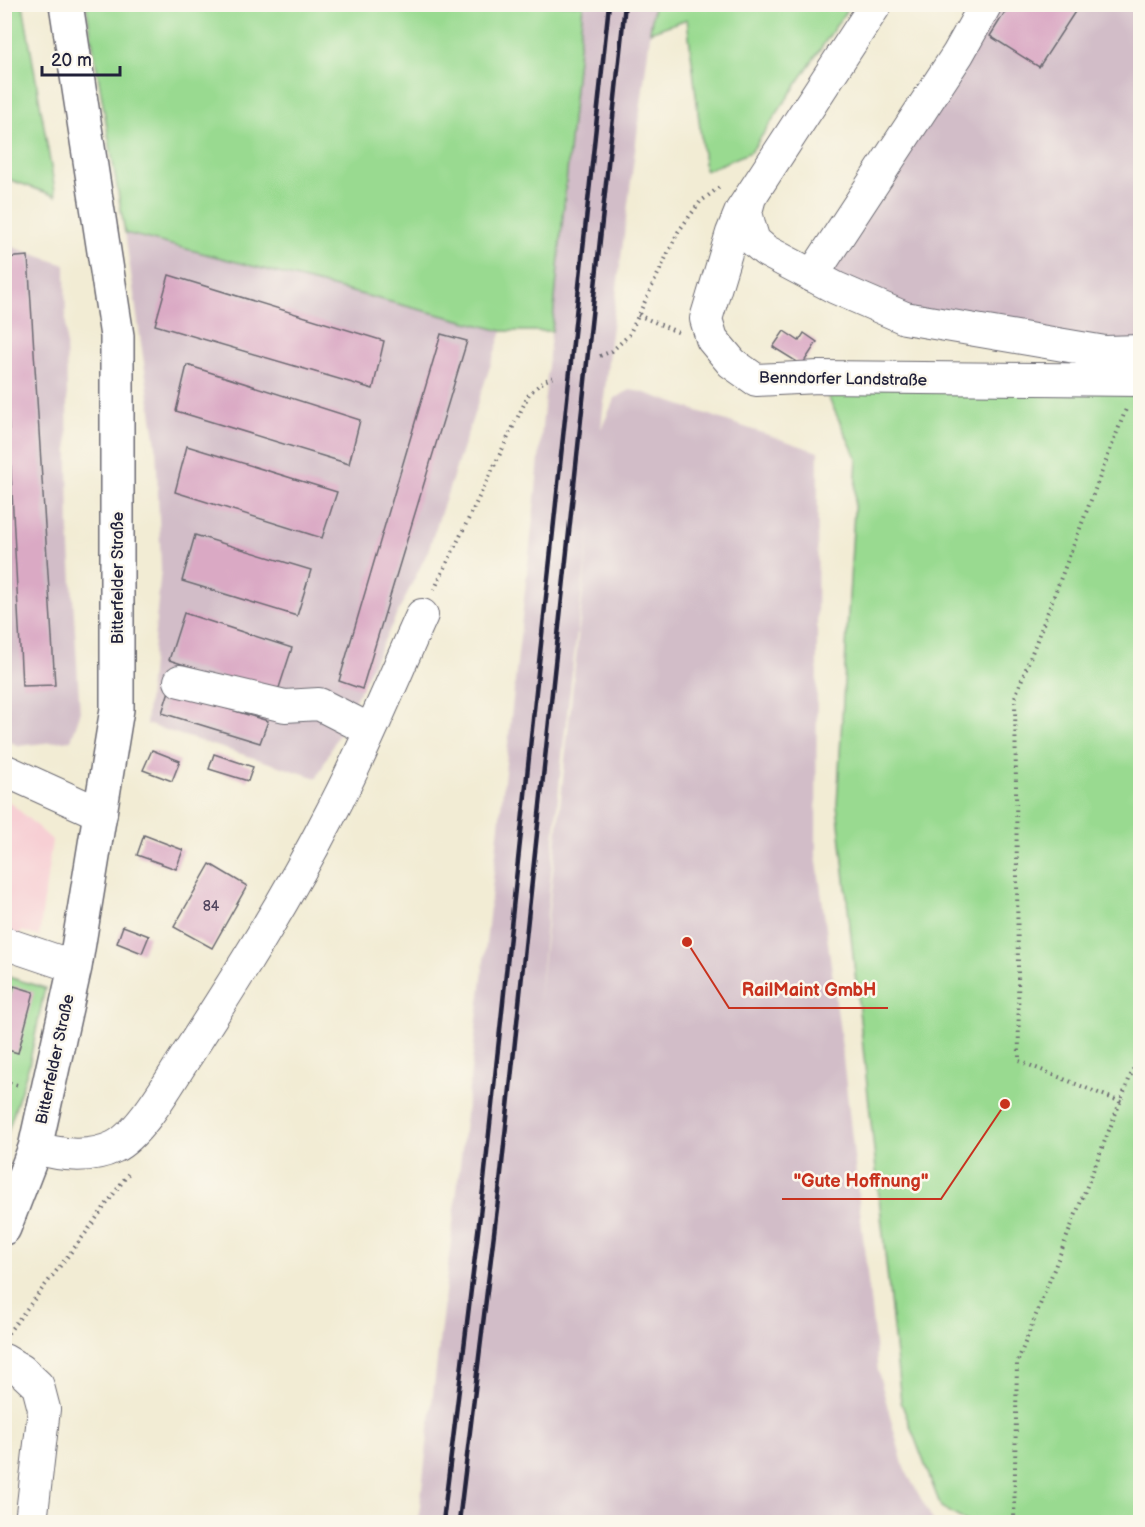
<svg xmlns="http://www.w3.org/2000/svg" width="1145" height="1527" font-family="'Balsamiq Sans',sans-serif">
	<style>
		.built { fill: #f7cfd4 }
		.industrial { fill: #d2bdc8; fill-rule: evenodd }
		.green { fill: #99da90; stroke: #5e7e66; stroke-width: 1.5 }
		.building { fill: #daa9c4 }
		.lines { fill: none; stroke-linecap: round; stroke-linejoin: round }
		.minor-casing { stroke: #6b6971; stroke-width: 34 }
		.major-casing { stroke: #6b6971; stroke-width: 36 }
		.path { stroke: #6b6971; stroke-width: 4; stroke-dasharray: 1.5 4.5; stroke-linecap: butt }
		.minor { stroke: #fff; stroke-width: 32 }
		.major { stroke: #fff; stroke-width: 33 }
		.rail { stroke: #22223b; stroke-width: 4.5 }
		.labels { text-anchor: middle; stroke-width: 5; stroke-linejoin: round; paint-order: stroke }
		.number-label { font-size: 14px; fill: #50445d }
		.street-label { font-size: 16px; fill: #22223b; stroke: #fbf7ec }
		.leader { fill: none; stroke: #c8321e; stroke-width: 2 }
		.callout-dot { fill: #c8321e; stroke: #fbf7ec; stroke-width: 2 }
		.callout-label { font-size: 18px; text-anchor: middle; font-weight: bold; fill: #c8321e; stroke: #fbf7ec; stroke-width: 5; stroke-linejoin: round; paint-order: stroke }
	</style>
	<rect width="100%" height="100%" fill="#fbf7ec"/>
	<filter id="ink" filterUnits="userSpaceOnUse"><feTurbulence type="fractalNoise" baseFrequency=".0167" numOctaves="2"/><feDisplacementMap in="SourceGraphic" scale="12" xChannelSelector="R" yChannelSelector="G"/><feConvolveMatrix kernelMatrix="1 2 1 2 8 2 1 2 1" color-interpolation-filters="sRGB"/></filter>
	<filter id="wash" filterUnits="userSpaceOnUse"><feTurbulence type="fractalNoise" baseFrequency=".008" numOctaves="4" result="noise"/><feDisplacementMap in="SourceGraphic" scale="24" xChannelSelector="R" yChannelSelector="G"/><feGaussianBlur stdDeviation="1.35" result="paint"/><feColorMatrix in="noise" values="0 0 0 0 0 0 0 0 0 0 0 0 0 0 0 0 0 1.4 0 .05"/><feComposite in="paint" operator="in"/></filter>
	<g filter="url(#wash)">
		<rect width="100%" height="100%" fill="#f2ecd4"/>
		<!-- built -->
		<path class="built" d="M5 800 11 803 52 840 39 937 22 931 14 946 9 977 5 976Z"/>
		<!-- industrial -->
		<path class="industrial" d="M583 5H654L610 342 601 429 615 398 630 390 642 392 818 452 816 854 840 1031 878 1371 904 1468 934 1522H418L485 952 534 510ZM591 517 538 1012 562 756Z
			M987 5H1140V351L905 318 812 276Z
			M125 233 502 331 428 551 317 778 146 724 161 569 156 445Z
			M4 244 65 265 69 531 80 714 71 740 19 746 4 739Z"/>
		<!-- green -->
		<path class="green" d="M5 4 23 5 56 196 5 178Z
			M654 4H850V5L751 152 705 171 687 19 650 32Z
			M86 5H583L552 331H502L125 233Z
			M819 377 1140 380V1522H967L941 1507 901 1402 837 805 857 459Z
			M5 976 45 988 29 1065 5 1140Z"/>
		<g id="blocks">
			<!-- building -->
			<path class="building" d="M1010 4H1080L1039 67 990 36Z
				M28 256 55 685 22 686 4 338V258Z
				M169 275 384 341 373 389 155 325Z
				M784 331 799 341 804 333 817 342 802 365 773 347Z
				M441 334 467 341 362 689 339 681Z
				M187 365 360 420 349 464 176 411Z
				M187 446 337 492 322 538 175 492Z
				M195 535 311 570 297 616 182 581Z
				M184 613 292 648 277 694 169 660Z
				M169 691 268 721 260 743 162 713Z
				M152 750 180 761 172 781 143 770Z
				M214 754 253 767 248 781 209 769Z
				M144 835 183 850 176 869 137 855Z
				M210 864 247 886 212 948 174 927Z
				M123 926 149 936 142 953 117 943Z
				M14 986 34 992 18 1053 4 1049V1019Z"/>
		</g>
	</g>
	<g filter="url(#ink)">
		<use href="#blocks" fill-opacity="0" stroke="#6b6971" stroke-width="1.5"/>
		<g class="lines">
			<!-- minor casing -->
			<g class="minor-casing">
				<path id="minor" d="M876 4 741 211 732 233 706 319 712 339 732 363 756 380 819 377 1140 380
					M750 197 746 212 750 228 754 241 766 251 836 288 905 318 1105 352 1140 351
					M812 276 958 54 986 4
					M180 681 285 706 319 704 370 730
					M4 770 101 814
					M4 943 75 967
					M35 1148C61 1155 89 1159 114 1147 141 1134 170 1080 187 1055 238 976 288 897 331 813 365 749 392 681 422 615
					M4 1360 21 1370 38 1386 44 1409 31 1522"/>
			</g>
			<!-- major casing -->
			<g class="major-casing">
				<path id="major" d="M4 1228 35 1148 75 967 117 709V336L66 4"/>
			</g>
			<!-- path -->
			<path class="path" d="M638 315 682 334
				M600 356 612 351 629 335 678 232 700 202 722 185
				M434 590 529 394 544 381 557 376
				M4 1081 21 1086
				M1121 1102 1019 1061 1015 697 1126 409
				M8 1333 85 1234 128 1174
				M1014 1522 1017 1363 1140 1052"/>
			<!-- minor -->
			<use href="#minor" class="minor"/>
			<!-- major -->
			<use href="#major" class="major"/>
			<!-- rail -->
			<path class="rail" d="M443 1522 483 1190 609 4
				M459 1522 499 1192 625 4"/>
		</g>
	</g>
	<g class="labels">
		<!-- number labels -->
		<g class="number-label">
			<text x="211" y="911">84</text>
		</g>
		<!-- street labels -->
		<g class="street-label">
			<text transform="translate(843 378) rotate(1)" y="6">Benndorfer Landstraße</text>
			<text transform="translate(117 578) rotate(-90)" y="6">Bitterfelder Straße</text>
			<text transform="translate(54 1059) rotate(-78)" y="6">Bitterfelder Straße</text>
		</g>
	</g>
	<!-- callouts -->
	<path class="leader" d="M687 942L729 1008H888M1005 1104L941 1199H782"/>
	<g class="callout-dot">
		<circle cx="687" cy="942" r="6"/>
		<circle cx="1005" cy="1104" r="6"/>
	</g>
	<g class="callout-label">
		<text x="809" y="996">RailMaint GmbH</text>
		<text x="861" y="1187">"Gute Hoffnung"</text>
	</g>
	<!-- margin -->
	<rect width="1145" height="1527" fill="none" stroke="#fbf7ec" stroke-width="24"/>
	<!-- scale -->
	<path d="M42 66v9h78v-9" fill="none" stroke="#22223b" stroke-width="3"/>
	<text x="51" y="66" font-size="18" fill="#22223b" stroke="#fbf7ec" stroke-width="4.5" paint-order="stroke">20 m</text>
</svg>
